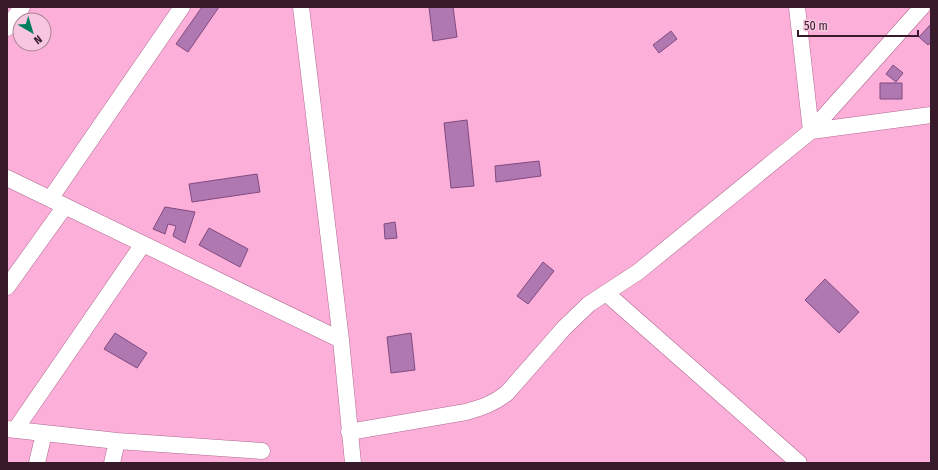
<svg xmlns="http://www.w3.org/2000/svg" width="938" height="470" font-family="'Fira Sans Condensed',sans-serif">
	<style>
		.building { fill: #b078b1; stroke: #7f4a80 }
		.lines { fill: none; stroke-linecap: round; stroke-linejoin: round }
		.street-casing { stroke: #b16991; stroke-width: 17 }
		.street { stroke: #fff; stroke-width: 16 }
	</style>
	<rect width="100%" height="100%" fill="#fcafd8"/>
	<!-- building -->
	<path class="building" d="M202 7H219L188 52 176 44Z
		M429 7H453L457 37 433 41Z
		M931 24V42L928 45 919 37Z
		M671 31 677 39 659 53 653 45Z
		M893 65 903 73 896 82 886 74Z
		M880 83H902V99H880Z
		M467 120 474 186 451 188 444 123Z
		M539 161 541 176 496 182 495 166Z
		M257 174 260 192 192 202 189 184Z
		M165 207 195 212 185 243 173 236 176 226 168 224 165 234 153 229Z
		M395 222 397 238 385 239 384 224Z
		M209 228 248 249 240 267 199 245Z
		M543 262 554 271 528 304 517 296Z
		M825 279 859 312 839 333 805 300Z
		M115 333 147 353 137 368 104 349Z
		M411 333 415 370 391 373 387 337Z"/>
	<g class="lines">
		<!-- street casing -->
		<g class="street-casing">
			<path id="street" d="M301 7 341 340 353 463
				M797 7 811 131 931 115
				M7 28 22 7
				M7 178 341 340
				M50 199 182 7
				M7 287 65 206
				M606 293 799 463
				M7 429 117 441 262 451
				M15 430 143 244
				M349 432 466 412C483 407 493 404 507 393L564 328 589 304 638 272 811 131 922 7
				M37 463 44 433
				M112 463 117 441"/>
		</g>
		<!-- street -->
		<use href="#street" class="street"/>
	</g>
	<!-- border -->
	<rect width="938" height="470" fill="none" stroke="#381b2b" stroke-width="16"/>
	<!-- north arrow -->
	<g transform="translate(32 32) rotate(142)"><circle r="19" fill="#f7c7e0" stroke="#ab8298"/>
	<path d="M0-3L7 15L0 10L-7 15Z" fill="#007d5b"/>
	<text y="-6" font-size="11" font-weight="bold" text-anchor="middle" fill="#381b2b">N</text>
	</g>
	<!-- scale -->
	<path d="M798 30v6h120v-6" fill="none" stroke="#381b2b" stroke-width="2"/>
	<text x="804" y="30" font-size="12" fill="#381b2b" stroke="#f7c7e0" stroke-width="3" paint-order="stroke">50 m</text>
</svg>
